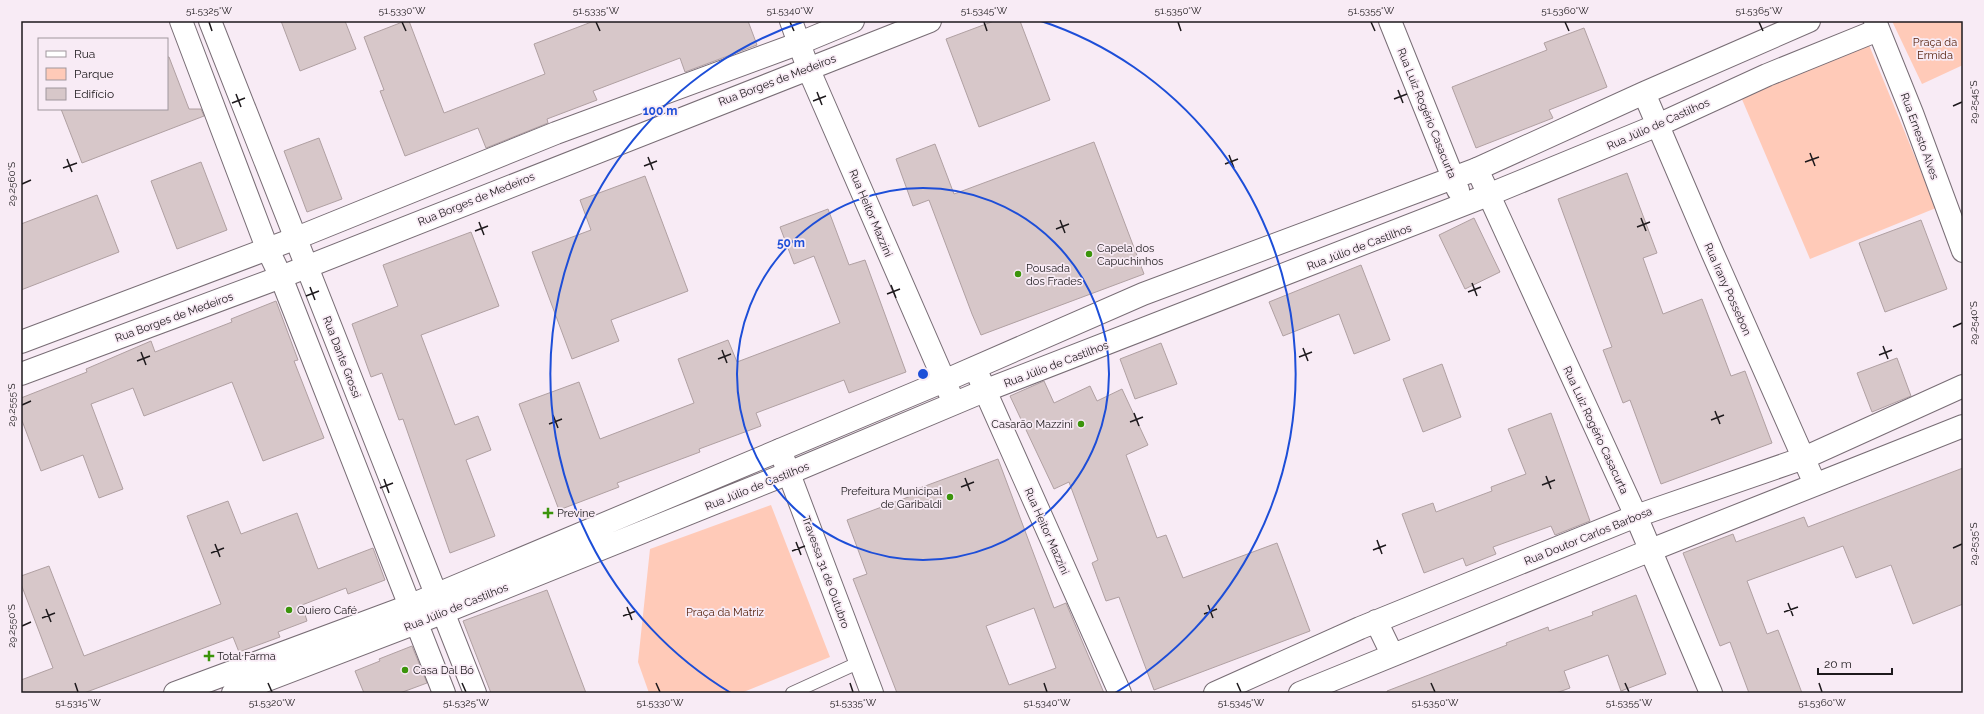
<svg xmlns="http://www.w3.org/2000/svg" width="1984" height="714" font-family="Raleway,sans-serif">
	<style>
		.green { fill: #ffcab8 }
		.building { fill: #d7c7c9; stroke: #b0a0a2; fill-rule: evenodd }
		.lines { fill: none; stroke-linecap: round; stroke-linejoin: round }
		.service-casing { stroke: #786d75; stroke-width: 14 }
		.minor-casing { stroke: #786d75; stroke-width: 24 }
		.tertiary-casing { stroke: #786d75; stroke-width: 24 }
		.service { stroke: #fff; stroke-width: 12 }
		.minor { stroke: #fff; stroke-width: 22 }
		.tertiary { stroke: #fff; stroke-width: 22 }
		.ticks { fill: none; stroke: #1d191c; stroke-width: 1.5 }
		.ring { fill: none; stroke: #1d4ed8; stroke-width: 2 }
		.poi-dot { fill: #3b940b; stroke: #f8ebf5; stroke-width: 1.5 }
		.labels { text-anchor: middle; stroke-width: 3.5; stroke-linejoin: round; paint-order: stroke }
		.park-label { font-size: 11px; fill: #521c06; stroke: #f8ebf5 }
		.street-label { font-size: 11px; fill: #1d191c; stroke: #f8ebf5 }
		.poi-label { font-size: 11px; fill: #1d191c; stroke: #f8ebf5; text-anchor: start }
		.centre { fill: #1d4ed8; stroke: #f8ebf5; stroke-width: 2 }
		.ring-label { font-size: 12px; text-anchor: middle; font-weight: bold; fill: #1d4ed8; stroke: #f8ebf5; stroke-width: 3.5; stroke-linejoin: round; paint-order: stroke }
		.neatline { fill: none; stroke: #1d191c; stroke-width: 1.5 }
		.ticks-label { font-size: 10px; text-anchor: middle; fill: #1d191c }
	</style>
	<rect width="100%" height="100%" fill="#f8ebf5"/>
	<!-- green -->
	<path class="green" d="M1892 21H1963V65L1922 84Z
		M1869 45 1936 208 1810 259 1741 97Z
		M771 505 830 657 741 693H649L638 662 650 549Z"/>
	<!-- building -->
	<path class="building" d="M281 21H345L356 49 300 71Z
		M405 21H409L444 113 545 74 534 44 594 21H748L757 45 685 72 680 58 593 91 597 100 547 119 548 123 486 148 478 128 405 156 380 91 384 90 364 37Z
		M994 21H1020L1050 100 979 127 946 39Z
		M1584 28 1607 87 1549 110 1553 118 1476 148 1452 87 1547 50 1544 43Z
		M167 57H169L189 109H201L204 116 82 163 61 109H167Z
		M319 138 342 199 307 212 284 151Z
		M1094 142 1144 274 981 335 972 314 929 200 913 206 896 159 935 144 954 194Z
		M201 162 227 230 177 249 151 181Z
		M1627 173 1657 253 1643 258 1663 314 1702 299 1731 376 1745 371 1772 443 1661 484 1630 400 1623 403 1603 350 1612 347 1558 199Z
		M645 176 688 291 611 320 619 341 572 359 532 252 591 230 580 200Z
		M97 195 119 252 21 290V224Z
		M828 209 849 265 865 260 906 372 849 393 844 380 756 413 761 426 699 449 700 452 617 483 619 487 559 510 519 404 579 382 600 439 694 403 678 359 728 340 737 362 840 323 814 256 794 264 780 227Z
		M1474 218 1500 272 1465 289 1439 235Z
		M1921 220 1947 289 1885 312 1859 243Z
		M471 232 499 306 421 335 455 425 478 416 491 450 466 460 495 536 450 553 403 419 399 420 382 373 371 377 352 324 398 306 383 265Z
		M1361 265 1390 340 1354 354 1339 314 1283 336 1269 302Z
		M276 301 298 360 294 361 324 438 263 461 232 382 144 416 133 388 91 404 123 489 99 498 83 455 41 471 21 418V398L87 372 86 369 151 341 155 352 232 322 231 319Z
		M1161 343 1177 384 1135 399 1120 359Z
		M1897 358 1911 396 1872 412 1857 373Z
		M1442 364 1461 417 1423 432 1403 379Z
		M1044 381 1054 403 1090 386 1097 401 1122 389 1148 445 1126 455 1157 538 1166 535 1183 578 1277 543 1310 631 1154 690 1119 597 1106 601 1092 563 1098 560 1069 482 1054 489 1010 396Z
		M1551 413 1590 521 1555 535 1551 526 1493 547 1496 554 1466 566 1463 558 1424 573 1402 514 1433 503 1436 512 1492 491 1491 487 1526 474 1508 429Z
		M998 459 1054 608 1066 603 1104 693H897L853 579 867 574 847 520 911 496 909 492ZM1034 608 1056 668 1009 685 986 626Z
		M1963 468V604L1913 624 1891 565 1856 578 1843 546 1747 581 1767 634 1778 630 1802 693H1749L1730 642 1720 646 1683 553 1733 534 1736 542 1804 517 1808 527Z
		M228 501 241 534 297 513 318 569 373 548 385 580 348 594 346 588 302 605 307 621 278 632 280 637 239 652 233 637 84 693H21V680L53 668 21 584V576L49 566 84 656 221 604 187 516Z
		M547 590 586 693H491L463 621Z
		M1636 595 1666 674 1621 691 1608 655 1564 671 1570 688 1556 693H1387V691L1507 645 1506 643 1548 627 1549 631 1593 615 1592 612Z
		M412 646 427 683 400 693H364L355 671 380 661 379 659Z"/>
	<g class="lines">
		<!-- service casing -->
		<g class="service-casing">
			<path id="service" d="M792 693 860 662"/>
		</g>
		<!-- minor casing -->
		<g class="minor-casing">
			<path id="minor" d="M791 21 808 68 954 403
				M1875 21 1912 113 1963 251
				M1644 93 1713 254 1815 484
				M1477 169 1644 93 1809 21
				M1488 195 1658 125 1767 75 1878 30
				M21 342 294 239 556 133 800 43 853 21
				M975 368 1120 693
				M21 374 281 277 930 21
				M780 450 872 693
				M1636 516 1804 458 1963 386
				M1651 550 1963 426"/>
		</g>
		<!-- tertiary casing -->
		<g class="tertiary-casing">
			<path id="tertiary" d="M181 21 267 248 281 277 444 693
				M210 21 475 693
				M1390 21 1458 190
				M1376 621 1392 654
				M175 693 409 606 944 381 1143 294 1477 169 1636 516 1711 693
				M233 693 442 613 789 473 984 391 1488 195
				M1215 693 1360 628 1636 516
				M1300 693 1651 550"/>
		</g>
		<!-- service -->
		<use href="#service" class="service"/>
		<!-- minor -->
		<use href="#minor" class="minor"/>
		<!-- tertiary -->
		<use href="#tertiary" class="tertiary"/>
	</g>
	<!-- ticks -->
	<path class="ticks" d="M209 22 212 31M402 22 406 31M596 22 600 31M790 22 794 31M984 22 987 31M1178 22 1181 31M1371 22 1375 31M1565 22 1569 31M1759 22 1763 31M1398 90 1403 103M817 92 822 105M236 94 241 107M1394 99 1407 94M813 101 826 96M232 103 245 98M1953 106 1962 102M1810 153 1815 166M1229 155 1234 168M648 157 653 170M67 159 72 172M1805 162 1819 157M1225 164 1238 159M644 166 657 161M63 168 77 163M22 184 31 180M1641 218 1646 231M1060 220 1065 233M479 222 484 235M1637 227 1650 222M1056 229 1069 224M475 231 488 226M1472 283 1477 296M891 285 896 298M310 287 315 300M1468 292 1481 287M887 294 900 289M306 296 319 291M1953 327 1962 323M1883 346 1888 359M1303 348 1308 361M722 350 727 363M141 352 146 365M1879 355 1892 350M1299 357 1312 352M718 359 731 354M137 361 150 356M22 405 31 401M1715 411 1720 424M1134 413 1139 426M553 415 558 428M1711 420 1724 415M1130 422 1143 417M549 424 562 419M1546 476 1551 489M965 478 970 491M384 479 389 493M1542 485 1555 480M961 487 974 482M380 488 393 483M1377 540 1382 554M796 542 801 555M215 544 220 557M1953 548 1962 544M1373 550 1386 545M792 551 805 546M211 553 224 548M1788 603 1793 616M1208 605 1213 618M627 607 632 620M46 609 51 622M1784 612 1798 607M1204 614 1217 609M623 616 636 611M42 618 55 613M22 626 31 622M75 683 78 692M268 683 272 692M462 683 466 692M656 683 660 692M850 683 853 692M1044 683 1047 692M1237 683 1241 692M1431 683 1435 692M1625 683 1629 692M1819 683 1822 692"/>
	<!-- distance rings -->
	<g class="ring">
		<circle cx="923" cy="374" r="186"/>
		<path d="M731 693A372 372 0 0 1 805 21M1041 21A372 372 0 0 1 1115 693"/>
	</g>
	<!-- markers -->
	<g class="poi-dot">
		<circle cx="1089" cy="254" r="4"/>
		<circle cx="1018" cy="274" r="4"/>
		<circle cx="1081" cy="424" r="4"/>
		<circle cx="950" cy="497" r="4"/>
		<path d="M546 507h4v4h4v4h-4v4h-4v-4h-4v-4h4z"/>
		<circle cx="289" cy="610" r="4"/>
		<path d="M207 650h4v4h4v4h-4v4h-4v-4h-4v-4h4z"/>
		<circle cx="405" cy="670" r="4"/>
	</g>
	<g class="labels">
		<!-- park labels -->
		<g class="park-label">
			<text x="1935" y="46">Praça da<tspan x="1935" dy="13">Ermida</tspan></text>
			<text x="725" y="616">Praça da Matriz</text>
		</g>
		<!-- street labels -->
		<g class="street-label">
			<text transform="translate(777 80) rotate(-21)" y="4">Rua Borges de Medeiros</text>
			<text transform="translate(1427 113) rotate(68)" y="4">Rua Luiz Rogério Casacurta</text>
			<text transform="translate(1658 124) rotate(-24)" y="4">Rua Júlio de Castilhos</text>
			<text transform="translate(1920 136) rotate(70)" y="4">Rua Ernesto Alves</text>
			<text transform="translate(476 199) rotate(-22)" y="4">Rua Borges de Medeiros</text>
			<text transform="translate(871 213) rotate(67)" y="4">Rua Heitor Mazzini</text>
			<text transform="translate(1359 247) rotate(-21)" y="4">Rua Júlio de Castilhos</text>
			<text transform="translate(1728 289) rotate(66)" y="4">Rua Irany Possebon</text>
			<text transform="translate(174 317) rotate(-20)" y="4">Rua Borges de Medeiros</text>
			<text transform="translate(342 357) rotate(69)" y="4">Rua Dante Grossi</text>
			<text transform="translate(1056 364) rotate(-21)" y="4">Rua Júlio de Castilhos</text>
			<text transform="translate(1596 430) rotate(65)" y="4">Rua Luiz Rogério Casacurta</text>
			<text transform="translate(757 486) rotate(-22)" y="4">Rua Júlio de Castilhos</text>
			<text transform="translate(1047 531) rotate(66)" y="4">Rua Heitor Mazzini</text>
			<text transform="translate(1588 536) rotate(-22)" y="4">Rua Doutor Carlos Barbosa</text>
			<text transform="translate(826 572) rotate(70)" y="4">Travessa 31 de Outubro</text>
			<text transform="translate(456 607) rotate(-22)" y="4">Rua Júlio de Castilhos</text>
		</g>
		<!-- poi labels -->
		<g class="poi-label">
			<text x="1097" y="252">Capela dos<tspan x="1097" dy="13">Capuchinhos</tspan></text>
			<text x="1026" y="272">Pousada<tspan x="1026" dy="13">dos Frades</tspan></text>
			<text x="1073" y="428" text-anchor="end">Casarão Mazzini</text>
			<text x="942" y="495" text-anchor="end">Prefeitura Municipal<tspan x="942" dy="13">de Garibaldi</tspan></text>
			<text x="557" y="517">Previne</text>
			<text x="297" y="614">Quiero Café</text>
			<text x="217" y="660">Total Farma</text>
			<text x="413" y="674">Casa Dal Bó</text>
		</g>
	</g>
	<circle cx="923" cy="374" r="6" class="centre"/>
	<g class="ring-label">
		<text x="660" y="115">100 m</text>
		<text x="791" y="247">50 m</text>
	</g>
	<!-- border -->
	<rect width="1984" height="714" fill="none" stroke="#f8ebf5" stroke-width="44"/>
	<!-- legend -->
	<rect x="38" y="38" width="130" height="72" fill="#f8ebf5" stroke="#a0979e"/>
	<rect x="46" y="51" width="20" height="6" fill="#ffffff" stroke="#a0979e"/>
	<text x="74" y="58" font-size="12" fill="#1d191c">Rua</text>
	<rect x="46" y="68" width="20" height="12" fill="#ffcab8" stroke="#a0979e"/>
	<text x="74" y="78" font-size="12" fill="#1d191c">Parque</text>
	<rect x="46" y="88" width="20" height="12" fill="#d7c7c9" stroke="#a0979e"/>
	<text x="74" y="98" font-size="12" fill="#1d191c">Edifício</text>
	<!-- scale -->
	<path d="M1818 668v6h74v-6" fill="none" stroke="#1d191c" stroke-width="2"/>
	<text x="1824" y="668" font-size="12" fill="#1d191c" stroke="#f8ebf5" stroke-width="3" paint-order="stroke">20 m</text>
	<rect x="22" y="22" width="1940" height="670" class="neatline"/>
	<g class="ticks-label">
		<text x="209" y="14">51.5325°W</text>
		<text x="402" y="14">51.5330°W</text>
		<text x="596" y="14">51.5335°W</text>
		<text x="790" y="14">51.5340°W</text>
		<text x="984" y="14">51.5345°W</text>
		<text x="1178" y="14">51.5350°W</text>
		<text x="1371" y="14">51.5355°W</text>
		<text x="1565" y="14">51.5360°W</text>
		<text x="1759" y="14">51.5365°W</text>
		<text transform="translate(1973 102) rotate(-90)" y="4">29.2545°S</text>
		<text transform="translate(11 184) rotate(-90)" y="4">29.2560°S</text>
		<text transform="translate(1973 323) rotate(-90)" y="4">29.2540°S</text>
		<text transform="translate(11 405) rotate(-90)" y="4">29.2555°S</text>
		<text transform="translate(1973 544) rotate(-90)" y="4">29.2535°S</text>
		<text transform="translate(11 626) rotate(-90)" y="4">29.2550°S</text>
		<text x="78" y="706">51.5315°W</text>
		<text x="272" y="706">51.5320°W</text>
		<text x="466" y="706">51.5325°W</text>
		<text x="660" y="706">51.5330°W</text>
		<text x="853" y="706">51.5335°W</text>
		<text x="1047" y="706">51.5340°W</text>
		<text x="1241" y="706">51.5345°W</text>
		<text x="1435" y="706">51.5350°W</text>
		<text x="1629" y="706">51.5355°W</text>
		<text x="1822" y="706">51.5360°W</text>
	</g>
</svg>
